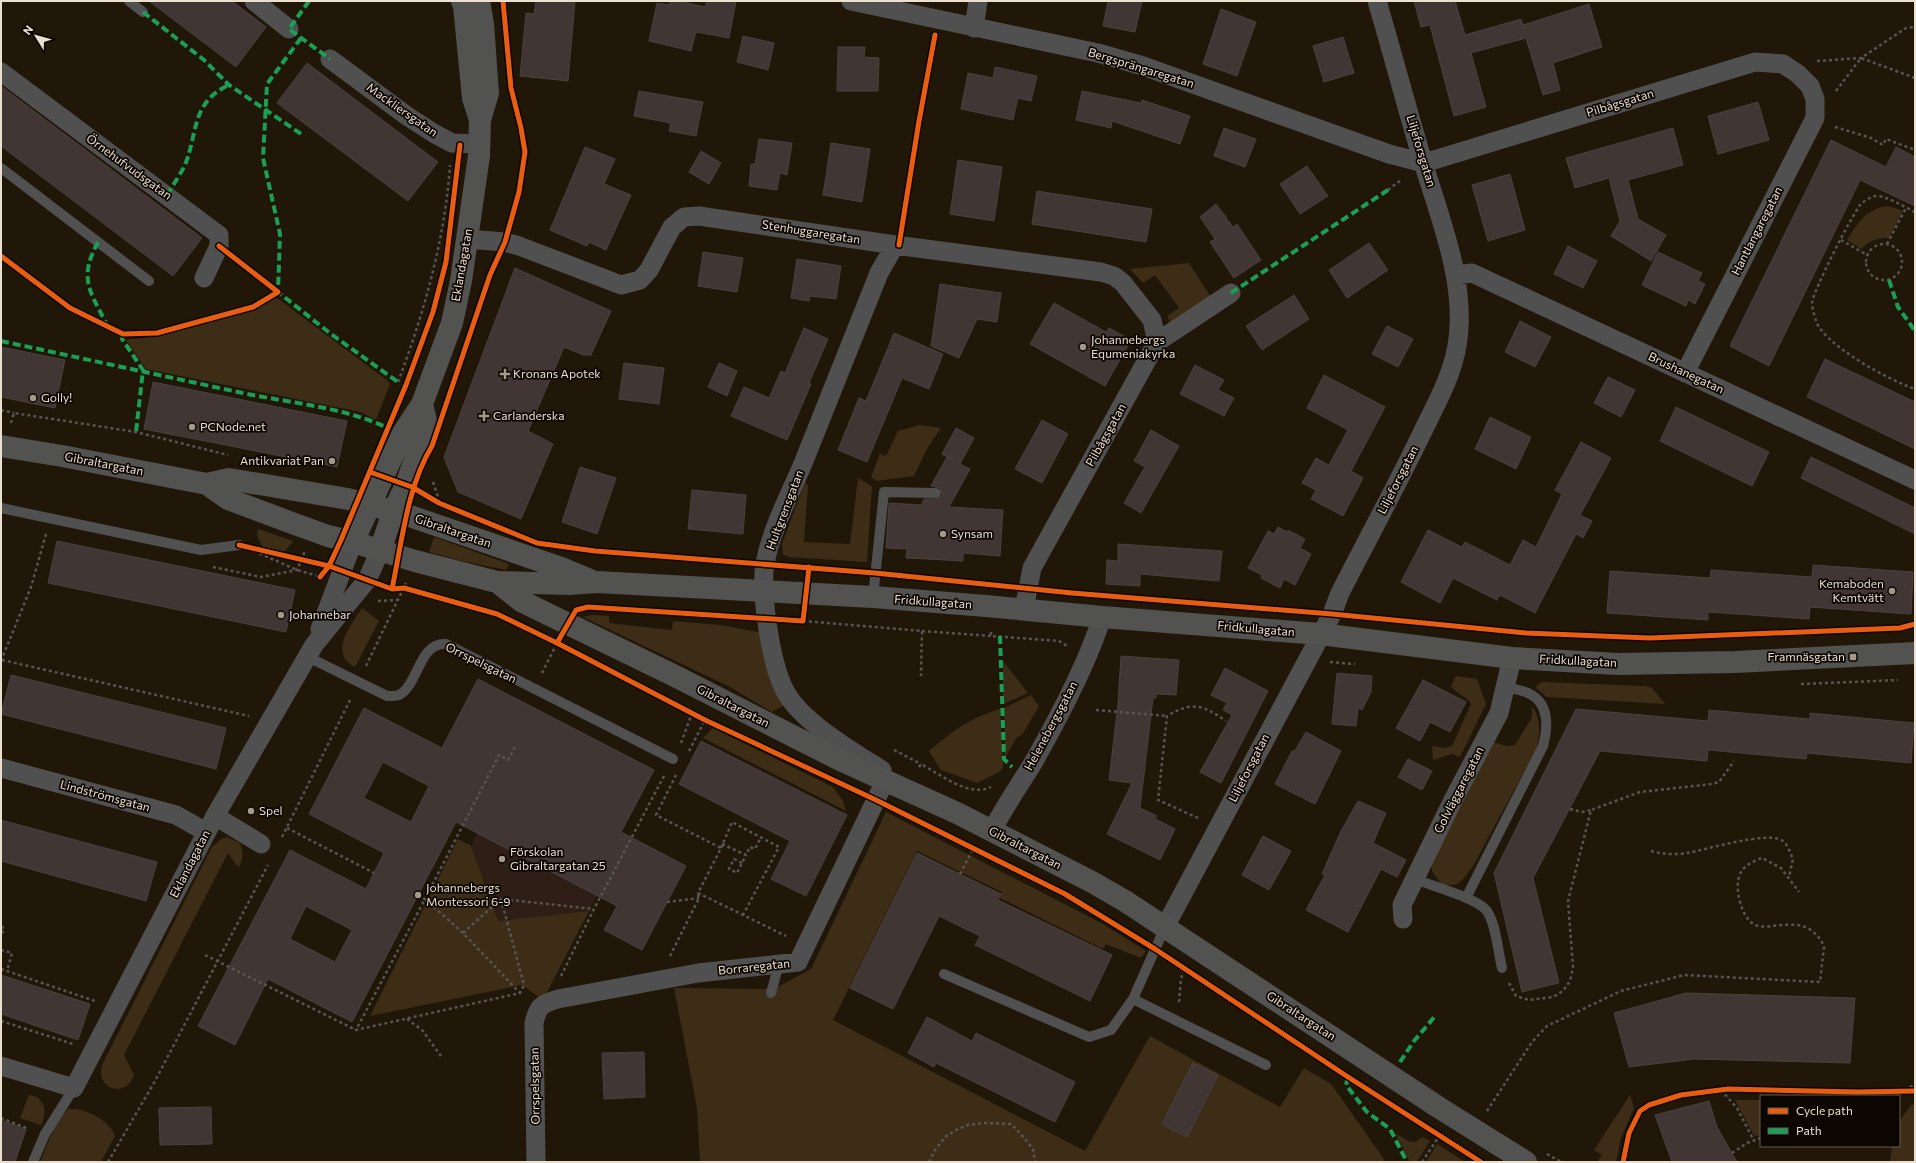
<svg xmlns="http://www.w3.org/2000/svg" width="1916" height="1163" font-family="Commissioner,sans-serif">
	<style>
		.education { fill: #2e1e16 }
		.green { fill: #3d2d16 }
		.building { fill: #413634; stroke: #4a413f; fill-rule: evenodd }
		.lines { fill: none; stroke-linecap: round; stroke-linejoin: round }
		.path { stroke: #575553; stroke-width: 2.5; stroke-dasharray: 3 3; stroke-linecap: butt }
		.lane { stroke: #505051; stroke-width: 10 }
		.street { stroke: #505051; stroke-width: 19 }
		.secondary { stroke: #525251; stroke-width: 22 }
		.quiet { stroke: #1a9f57; stroke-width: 4; stroke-dasharray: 8 4; stroke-linecap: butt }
		.cycleway-casing { stroke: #0c0601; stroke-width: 8 }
		.cycleway { stroke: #e95d12; stroke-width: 5 }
		.poi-dot { fill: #a4998a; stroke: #0c0601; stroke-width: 1.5 }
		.labels { text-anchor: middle; stroke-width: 3.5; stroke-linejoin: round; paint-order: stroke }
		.street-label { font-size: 12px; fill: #ebdfd0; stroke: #0c0601 }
		.poi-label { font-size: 12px; fill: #ebdfd0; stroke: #0c0601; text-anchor: start }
	</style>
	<rect width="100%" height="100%" fill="#201709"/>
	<!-- education -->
	<path class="education" d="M487 812 607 876 589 911 498 921 471 846Z"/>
	<!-- green -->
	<path class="green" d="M1889 206 1903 211 1889 238C1877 238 1870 240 1861 249L1847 240C1858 222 1867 208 1889 206Z
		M1189 263 1211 297 1170 323 1167 316 1179 308 1155 275 1143 283 1130 269Z
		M277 298 388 381 390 384 376 420 361 412 146 369 126 340C134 338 143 339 151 337 193 327 237 316 277 298Z
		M920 425 941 428 928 447 914 476 877 481 871 477 880 454 886 456 898 431Z
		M858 478 872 486 867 562 788 557 783 554 782 544 805 482 808 485 804 542 850 544Z
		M258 529 293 541 285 551H264L257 535Z
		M434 537 509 564 506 570 462 561 429 552Z
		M362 608 379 621 355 667C328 654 351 625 362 608Z
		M592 615 609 616V623L672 630 673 621 721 625 763 633 784 705 772 712 730 687 583 617Z
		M1003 661 1028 693 1003 704Z
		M1456 676 1477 679 1486 704 1460 757 1452 754 1433 760 1432 746 1445 748 1452 746 1471 704C1468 697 1456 694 1451 686Z
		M1542 682 1645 686 1652 688 1665 704 1547 697 1536 688 1537 685Z
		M1031 695 1039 706 1022 735 1017 737 1005 758 1004 708Z
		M1532 706C1541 719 1540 732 1537 748L1473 866C1462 881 1459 889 1440 883L1432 871 1431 860 1493 742 1507 746 1515 745 1532 717Z
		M1000 709 1003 768 999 772 977 783 941 770 929 751C954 730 968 719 1000 709Z
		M713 728 833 787 843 801 846 811 703 738Z
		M886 812 1103 924 1146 951 1141 958 1106 944 1103 949 1000 898 1002 892 917 851 833 1020 1085 1151 1150 1036 1280 1107 1304 1068 1331 1084 1384 1159 1383 1162H700L697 1108 674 988 774 989 811 969Z
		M227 837 240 843C243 850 244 862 238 867L228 853 124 1055 134 1075C127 1098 95 1091 102 1065L212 847 221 839Z
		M458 839 471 846 498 921 589 911 543 1000 522 985 370 1016Z
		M29 1095C46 1097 47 1113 41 1125L20 1118Z
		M1630 1095 1634 1108 1621 1138 1616 1162H1597L1602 1155 1594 1150Z
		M1735 1100H1761V1135L1756 1136 1753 1134Z
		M1915 1104V1162H1890L1892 1146H1899V1122L1911 1105Z
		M68 1109C83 1107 110 1120 115 1136L101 1162H40C48 1144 54 1123 68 1109Z
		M1395 1133 1408 1141 1415 1142 1423 1137 1430 1141 1417 1162H1410Z
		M1437 1144 1465 1162H1426Z"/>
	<!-- building -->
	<path class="building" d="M149 1H232L266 27 236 67Z
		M536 1H575L568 81 520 76 526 13 534 14Z
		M670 1H679L705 7 707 1H736L729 38 696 32 691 51 649 41 657 3 669 5Z
		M1108 1H1142L1135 32 1103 26Z
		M1414 1H1455L1465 35 1521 19 1523 25 1589 4 1602 47 1553 63 1560 90 1543 95 1526 38 1471 53 1486 107 1454 116 1430 25 1421 27Z
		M1221 9 1256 22 1237 76 1203 64Z
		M743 36 774 43 768 70 737 62Z
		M1343 37 1354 73 1324 82 1313 46Z
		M838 47H865L864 57 879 58 878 91H837Z
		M307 63 438 162 408 201 277 103Z
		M995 67 1037 76 1031 101 1018 98 1013 120 961 109 968 73 993 78Z
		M1 86 202 238 173 276 1 146Z
		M639 91 703 102 696 136 669 131 671 123 634 116Z
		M1082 91 1141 103 1142 100 1190 116 1180 144 1112 121 1111 128 1076 120Z
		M1758 102 1769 140 1718 154 1708 116Z
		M1224 128 1256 139 1245 167 1214 156Z
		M1673 128 1683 165 1628 180 1638 219 1666 235 1651 261 1611 236 1620 221 1609 178 1575 188 1566 158Z
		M759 139 792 143 787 175 780 173 777 190 749 186 751 164H755Z
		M1831 140 1886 167 1896 147 1915 157V206L1860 180 1769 366 1730 346Z
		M831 143 870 149 862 202 823 195Z
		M585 147 615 159 604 184 631 195 606 250 589 242 587 246 550 230Z
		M701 151 721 163 709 184 689 172Z
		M958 160 1002 167 994 221 950 214Z
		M1307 166 1328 196 1300 214 1280 184Z
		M1510 174 1525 230 1488 241 1472 185Z
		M1037 191 1152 209 1146 242 1032 224Z
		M1216 204 1227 218 1225 222 1228 220 1233 227 1237 224 1261 260 1234 278 1210 242 1215 239 1200 217Z
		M1369 243 1388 270 1347 298 1329 270Z
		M1568 246 1597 261 1583 288 1554 274Z
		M703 252 743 258 737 292 698 286Z
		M1658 252 1702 273 1698 281 1705 284 1695 304 1688 300 1686 306 1642 285Z
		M797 259 841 266 836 299 810 296 809 301 791 298Z
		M515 268 611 311 591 355H583L564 347 528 431 553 444 521 519 458 492 444 457Z
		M940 284 1001 293 997 322 977 319 959 358 931 346Z
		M1294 295 1309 319 1262 350 1246 326Z
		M1054 303 1106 332 1109 328 1131 340 1105 386 1030 344Z
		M1520 321 1551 337 1535 367 1505 352Z
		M1387 326 1413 339 1398 367 1372 354Z
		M804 328 828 339 809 383 811 384 787 440 731 416 744 387 769 398 781 371 785 373Z
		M894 333 943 354 929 389 902 378 867 462 838 450 859 398 866 401Z
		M1 347 65 360 55 408 1 397Z
		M1825 359 1915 402V449L1807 397Z
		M624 363 664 368 659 404 619 399Z
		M719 363 737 371 727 396 708 387Z
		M1195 365 1224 380 1218 390 1234 398 1224 416 1180 394Z
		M1324 375 1385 407 1351 471 1363 478 1343 516 1311 499 1316 490 1302 483 1316 458 1329 465 1348 430 1307 408Z
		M1608 377 1635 390 1621 417 1594 403Z
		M153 382 347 421 337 467 144 429Z
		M1676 407 1769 452 1752 486 1660 441Z
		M1490 417 1531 437 1516 469 1475 449Z
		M1042 420 1068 434 1042 483 1015 469Z
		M956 428 974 438 960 464 970 469 949 507 1003 510 1000 556 963 553V561L927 559 906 558 907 549 886 548 889 503 921 505 924 499H936L942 496V493L940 488 931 486 947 457 954 461 942 454Z
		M1151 430 1179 446 1141 513 1124 503 1145 467 1134 461Z
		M1581 442 1611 458 1580 515 1592 521 1583 538 1576 534 1535 613 1500 595 1497 600 1453 578 1440 603 1401 582 1428 530 1462 547 1465 542 1510 565 1523 540 1536 547 1562 494 1555 490Z
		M1811 457 1915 508V534L1801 478Z
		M580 467 616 478 597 534 562 522Z
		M692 490 746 495 743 534 688 529Z
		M1278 527 1287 532 1288 530 1305 539 1300 548 1311 554 1295 585 1284 579 1280 588 1261 578 1262 575 1248 568 1268 531 1274 534Z
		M57 541 295 590 286 632 48 583Z
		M1118 544 1222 551 1219 581 1140 574V586L1106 584 1107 560 1118 561Z
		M1813 565 1913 572 1911 614 1810 607 1809 619 1708 612V620L1607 613 1610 571 1710 578 1711 570 1812 577Z
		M1121 656 1179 660 1176 695 1156 694V698H1153L1140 808 1157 816 1155 819 1175 829 1160 860 1107 834 1132 783 1109 780 1118 704Z
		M1225 668 1268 691 1221 783 1200 772 1232 715 1223 710 1227 703 1211 695Z
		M1337 673 1372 676 1371 692 1362 710 1358 708 1356 726 1332 724Z
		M11 675 226 728 216 769 1 714Z
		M478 679 654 770 621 832 686 866 642 950 604 930 617 906 456 822 352 1022 268 979 235 1045 198 1026 290 850 366 889 384 853 309 814 364 708 442 748ZM383 762 429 786 411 822 364 798ZM306 906 352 930 335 962 290 939Z
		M1423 680 1466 702 1450 732 1430 722 1420 741 1396 728Z
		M1576 709 1708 721 1709 710 1810 719V713L1914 723 1911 763 1807 753 1806 759 1708 750 1707 761 1600 751 1533 878 1559 983 1522 992 1494 873Z
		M1306 732 1341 751 1315 804 1275 784 1292 751 1294 752Z
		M701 741 847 815 806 896 771 879 790 841 679 784Z
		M1408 759 1432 771 1422 790 1398 777Z
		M1358 801 1386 813 1373 843 1406 860 1397 877 1381 869 1348 932 1306 910 1325 875 1322 874 1341 831Z
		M1 820 157 862 146 901 1 861Z
		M1263 836 1291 851 1269 890 1242 875Z
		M917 853 1001 894 998 900 1112 955 1090 1001 975 945 980 936 939 916 893 1009 850 988Z
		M1 975 90 1004 78 1040 1 1014Z
		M1686 993 1855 998 1850 1063 1694 1059 1629 1067 1614 1013Z
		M927 1017 972 1041 976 1033 1075 1082 1055 1122 936 1063 934 1067 908 1053Z
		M644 1052 645 1097 604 1099 602 1053Z
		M1193 1063 1218 1075 1187 1137 1162 1124Z
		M1709 1101 1717 1127 1737 1162H1672L1655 1115Z
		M211 1107 212 1144 160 1145 159 1108Z
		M1 1120 26 1129 15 1162H1Z"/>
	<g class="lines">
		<!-- path -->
		<path class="path" d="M1817 61 1861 58 1906 28 1915 27
			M1836 91 1861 58 1915 78
			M1835 127 1871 138 1883 145 1886 139 1915 150
			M1388 190 1401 180
			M1915 212C1904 207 1888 196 1876 196 1870 197 1864 201 1860 205 1851 217 1813 291 1812 303 1812 308 1815 317 1816 321 1825 346 1891 381 1915 389
			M1841 240 1867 255
			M1866 262a18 18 0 1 1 36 0a18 18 0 1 1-36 0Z
			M1887 244 1906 208
			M398 382C424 313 445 239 450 165
			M1 410 14 413
			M11 423 14 413 136 432 228 455
			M433 482 439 500
			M254 551 297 570 318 576
			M213 567 261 577 297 570 305 551
			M378 601 397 600
			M803 621 922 631 921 676
			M922 631 991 636
			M991 632V636L1059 641 1067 646
			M2 660 249 716
			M1 661 31 587 46 534
			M1330 662 1355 664
			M366 666 406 583
			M542 673 557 643
			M1801 684 1898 680
			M1096 710 1167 716
			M681 743 692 713
			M894 750 921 764
			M689 751 705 720
			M919 767 921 764C940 774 969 798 991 787
			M676 775 656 815 721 848 698 893 786 936
			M1570 809 1582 812 1591 810
			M1198 818 1158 800 1167 716C1192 701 1203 705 1226 721
			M287 828 374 873
			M282 837 351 698
			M722 844 746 855 750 847 755 849 761 837
			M721 848 732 822 779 847 743 915
			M1651 851C1662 854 1675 855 1687 853 1705 850 1769 830 1783 841 1788 845 1790 853 1793 859L1789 877
			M742 863 734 859 729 869 737 873 746 855
			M960 874 973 849
			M418 895 425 899 499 755 508 760 515 747
			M501 899 524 985 520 993 356 1030 425 899 463 933 520 993 524 992
			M667 902 699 898
			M1 927 4 928 1 936
			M463 933 501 899 594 909
			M1 950 12 953 7 971
			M205 955 356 1030
			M670 956 699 898 698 893
			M1 969 95 1001
			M561 976 594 909 665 774
			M1509 983 1516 996 1529 1000 1553 997 1563 991 1570 981 1573 967 1568 901 1591 810 1640 792 1712 784 1719 782 1734 761
			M1179 1002 1181 979 1184 969
			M407 1019 422 1030 441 1056
			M1 1021 73 1044
			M1721 1090 1737 1108 1754 1141
			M1905 1091 1915 1084
			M1811 1096 1816 1091
			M1487 1111 1532 1042 1547 1026 1621 991 1684 975 1820 982 1824 947C1822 940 1817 935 1811 930 1791 917 1763 933 1752 923 1741 915 1735 889 1739 877 1741 867 1753 861 1762 858L1781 868 1799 892
			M1 1118 29 1129
			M1732 1153 1747 1143 1761 1138
			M1547 1154 1561 1162
			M108 1162 155 1081 268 865
			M929 1162 935 1150 945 1137 956 1130 968 1125 984 1123 1011 1124 1020 1133 1033 1149 1035 1162
			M1422 1162 1440 1135"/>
		<!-- lane -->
		<path class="lane" d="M129 1 143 12
			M1 168 149 281
			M1 508 201 550 239 545
			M873 597 884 492 936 493
			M308 657 387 696C390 696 396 696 399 695 419 684 419 642 446 644L673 759
			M1415 879C1432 886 1477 898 1487 911 1496 924 1498 952 1502 968
			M1466 898 1543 746C1548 727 1550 703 1528 693 1522 690 1513 689 1506 687
			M944 974 1089 1037 1111 1030 1133 999 1165 927
			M771 993 779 964
			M1133 999 1266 1065
			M33 1162 45 1134 74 1088"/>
		<!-- street -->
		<path class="street" d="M254 1 289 29
			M851 1 1098 53 1143 66 1389 154 1424 163
			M974 28 978 1
			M330 59 407 116 435 134 452 143 480 144
			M1 72 219 235V246L204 278
			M1424 163 1755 62 1783 64 1798 74 1810 86 1815 99V118L1685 373
			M467 239 505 242 519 246 621 285 640 280 649 270 672 227 684 217 699 216 895 245 1101 272 1114 276 1123 283 1152 320 1157 342
			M1455 275 1472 273 1915 480
			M1024 609 1032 568 1157 342 1231 293
			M320 629 353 542
			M1 768 176 815 206 832
			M882 770C854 753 805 723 788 696 771 670 760 593 765 563 772 527 790 495 804 461 829 398 854 336 879 273L895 245
			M215 816 261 844
			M992 831C1004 807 1019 786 1033 763 1058 719 1087 665 1102 617
			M1403 919 1402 905 1453 800 1499 713 1512 658
			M1165 927 1332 614 1340 593C1367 540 1396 487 1422 433 1435 406 1450 380 1456 351 1469 288 1441 222 1423 162 1407 109 1393 55 1377 1
			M1 1066 74 1088 215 816 314 645 367 580 380 551
			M536 1162 534 1023C538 1006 541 1004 558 999L698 973 798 962 885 781"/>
		<!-- secondary -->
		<path class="secondary" d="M462 1 464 6 473 98 480 120
			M1 446 62 456 207 484 229 479 348 499 407 515 561 568 590 580
			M207 484 228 499 292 523 328 536 353 542 415 561 497 582 569 584 597 582 873 597 986 606 1102 617 1320 634 1512 658 1618 664 1735 662 1915 653
			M353 542 403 433 422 404 452 323 461 281 467 239 479 156 480 120 488 93 483 24 479 1
			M380 551 393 512 406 485 427 425 422 404
			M497 582 521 601 673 675 840 760 957 813 1092 882 1125 901 1438 1107 1526 1162"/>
		<!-- quiet -->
		<path class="quiet" d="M309 1 289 29 330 59
			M143 12 204 60 229 85 301 134
			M301 38 267 84 263 158 280 234 278 292 331 334 398 382
			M167 195C173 185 180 175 185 165 198 133 191 102 229 85
			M98 242C78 279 90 291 107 325
			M1889 280 1898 307 1915 331
			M1231 293 1388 190
			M123 334 122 339 143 370 136 432
			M1 341C80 358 159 375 238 392 288 403 341 406 388 428
			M1000 636 1004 759 1012 767
			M1400 1062 1414 1041 1436 1015
			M1348 1077 1346 1085 1367 1112 1390 1129 1407 1162"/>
		<!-- cycleway casing -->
		<g class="cycleway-casing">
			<path id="cycleway" d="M899 245 919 121 935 35
				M1 256 70 308 123 334 157 333 253 307 278 292 219 246
				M370 472 412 487 439 503 537 543 595 551 875 573 1072 593 1332 614 1526 633 1650 638 1900 628 1915 624
				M239 545 329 566 392 589 404 588 497 614 557 643 705 720 876 800 1065 894 1155 949 1348 1077 1481 1162
				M320 577 329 566 341 540 406 385 433 312 446 262 460 145
				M392 589C402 542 407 487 432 446L490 275 505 242 519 192 525 152 521 128 511 88 503 1
				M557 643 576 610 588 607 803 621 809 567
				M1623 1162 1629 1133 1640 1111 1649 1105 1681 1095 1728 1089 1858 1092 1915 1091"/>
		</g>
		<!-- cycleway -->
		<use href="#cycleway" class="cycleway"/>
	</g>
	<!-- markers -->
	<g class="poi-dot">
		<circle cx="1083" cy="347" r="4"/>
		<path d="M503 368h4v4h4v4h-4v4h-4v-4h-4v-4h4z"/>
		<circle cx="33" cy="398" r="4"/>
		<path d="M482 410h4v4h4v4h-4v4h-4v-4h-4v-4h4z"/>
		<circle cx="192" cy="427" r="4"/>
		<circle cx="332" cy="461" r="4"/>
		<circle cx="943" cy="534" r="4"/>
		<circle cx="1892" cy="591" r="4"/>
		<circle cx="281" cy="615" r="4"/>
		<rect x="1849" y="653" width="8" height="8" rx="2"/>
		<circle cx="251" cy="811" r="4"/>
		<circle cx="502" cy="859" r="4"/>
		<circle cx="418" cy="895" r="4"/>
	</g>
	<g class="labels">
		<!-- street labels -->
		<g class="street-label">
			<text transform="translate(1141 68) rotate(17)" y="4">Bergsprängaregatan</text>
			<text transform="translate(1620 103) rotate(-17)" y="4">Pilbågsgatan</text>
			<text transform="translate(402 110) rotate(35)" y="4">Mackliersgatan</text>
			<text transform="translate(1421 151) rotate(73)" y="4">Liljeforsgatan</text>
			<text transform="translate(129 167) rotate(36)" y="4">Örnehufvudsgatan</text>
			<text transform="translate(1757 231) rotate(-63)" y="4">Hantlangaregatan</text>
			<text transform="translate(811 232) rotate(9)" y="4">Stenhuggaregatan</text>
			<text transform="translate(462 265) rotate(-80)" y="4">Eklandagatan</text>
			<text transform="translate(1686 373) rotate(25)" y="4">Brushanegatan</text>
			<text transform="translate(1106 435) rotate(-61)" y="4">Pilbågsgatan</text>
			<text transform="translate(104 464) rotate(11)" y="4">Gibraltargatan</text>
			<text transform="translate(1398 480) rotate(-63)" y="4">Liljeforsgatan</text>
			<text transform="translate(785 510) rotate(-69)" y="4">Hultgrensgatan</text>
			<text transform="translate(453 531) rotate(19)" y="4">Gibraltargatan</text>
			<text transform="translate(933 602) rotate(4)" y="4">Fridkullagatan</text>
			<text transform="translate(1256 629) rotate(5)" y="4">Fridkullagatan</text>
			<text transform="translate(1578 661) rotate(3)" y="4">Fridkullagatan</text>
			<text transform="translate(481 663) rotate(26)" y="4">Orrspelsgatan</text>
			<text transform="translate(733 706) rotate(27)" y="4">Gibraltargatan</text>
			<text transform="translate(1051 726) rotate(-62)" y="4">Helenebergsgatan</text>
			<text transform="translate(1249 768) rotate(-63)" y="4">Liljeforsgatan</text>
			<text transform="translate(1459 790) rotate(-63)" y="4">Golvläggaregatan</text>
			<text transform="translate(105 796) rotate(15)" y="4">Lindströmsgatan</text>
			<text transform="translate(1025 848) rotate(27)" y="4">Gibraltargatan</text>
			<text transform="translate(190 864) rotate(-63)" y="4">Eklandagatan</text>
			<text transform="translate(754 967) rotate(-6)" y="4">Borraregatan</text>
			<text transform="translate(1301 1016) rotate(33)" y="4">Gibraltargatan</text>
			<text transform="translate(535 1086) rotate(-91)" y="4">Orrspelsgatan</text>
		</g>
		<!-- poi labels -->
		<g class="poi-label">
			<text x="1091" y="344">Johannebergs<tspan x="1091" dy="14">Equmeniakyrka</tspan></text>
			<text x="513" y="378">Kronans Apotek</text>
			<text x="41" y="402">Golly!</text>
			<text x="493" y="420">Carlanderska</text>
			<text x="200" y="431">PCNode.net</text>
			<text x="324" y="465" text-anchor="end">Antikvariat Pan</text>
			<text x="951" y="538">Synsam</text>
			<text x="1884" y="588" text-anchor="end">Kemaboden<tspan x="1884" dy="14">Kemtvätt</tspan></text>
			<text x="289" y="619">Johannebar</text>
			<text x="1845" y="661" text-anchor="end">Framnäsgatan</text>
			<text x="259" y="815">Spel</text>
			<text x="510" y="856">Förskolan<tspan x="510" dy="14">Gibraltargatan 25</tspan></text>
			<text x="426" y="892">Johannebergs<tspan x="426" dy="14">Montessori 6-9</tspan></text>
		</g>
	</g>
	<!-- border -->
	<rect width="1916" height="1163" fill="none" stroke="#ebdfd0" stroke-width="4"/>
	<!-- legend -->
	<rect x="1760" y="1095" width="140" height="52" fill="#0c0601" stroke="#655d54"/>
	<rect x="1768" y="1108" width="20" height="6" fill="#e95d12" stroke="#655d54"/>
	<text x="1796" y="1115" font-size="12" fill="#ebdfd0">Cycle path</text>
	<rect x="1768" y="1128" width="20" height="6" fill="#1a9f57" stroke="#655d54"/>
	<text x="1796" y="1135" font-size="12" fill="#ebdfd0">Path</text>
	<!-- north arrow -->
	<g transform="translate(36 36) rotate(307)" stroke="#0c0601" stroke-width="3" paint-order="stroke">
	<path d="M0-3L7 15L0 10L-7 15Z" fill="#ebdfd0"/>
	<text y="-6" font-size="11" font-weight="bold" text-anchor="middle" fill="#ebdfd0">N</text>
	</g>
</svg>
